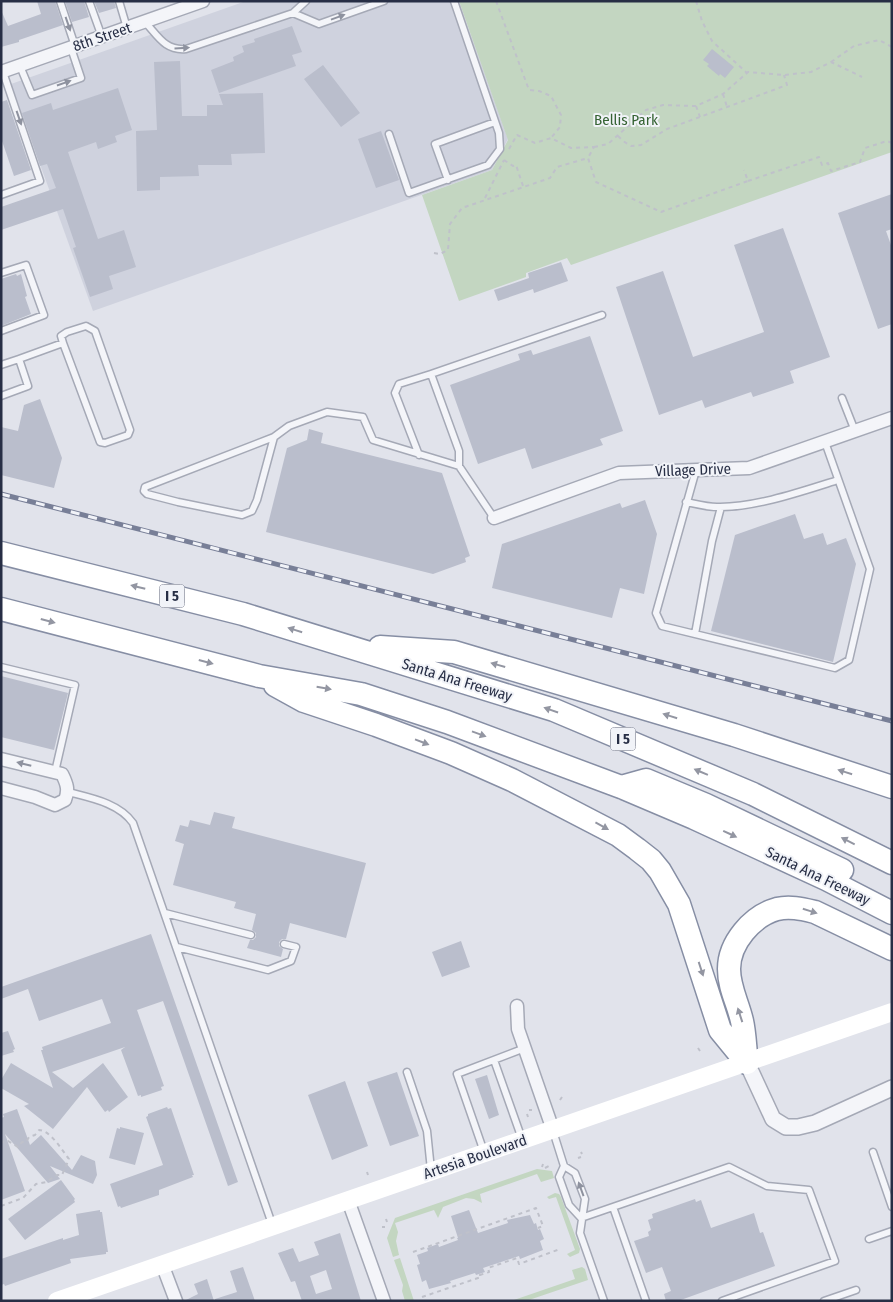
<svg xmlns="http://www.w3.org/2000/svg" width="893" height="1302" font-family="'Fira Sans Condensed',sans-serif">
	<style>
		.built { fill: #cfd2de }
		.green { fill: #c3d6c1 }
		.building { fill: #babecc; fill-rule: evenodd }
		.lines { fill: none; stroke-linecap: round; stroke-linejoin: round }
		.service-casing { stroke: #a5a9b6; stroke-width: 9 }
		.minor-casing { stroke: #a5a9b6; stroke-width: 15 }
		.tertiary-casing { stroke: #a5a9b6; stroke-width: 18 }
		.motorway-casing { stroke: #868ea4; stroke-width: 25 }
		.path { stroke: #bfc1ca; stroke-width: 2; stroke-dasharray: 4 4; stroke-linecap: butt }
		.service { stroke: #f4f5f9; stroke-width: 6 }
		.minor { stroke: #f4f5f9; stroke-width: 12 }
		.tertiary { stroke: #f4f5f9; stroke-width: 15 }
		.secondary { stroke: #fff; stroke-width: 18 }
		.motorway { stroke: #fff; stroke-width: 22 }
		.rail-casing { stroke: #787f97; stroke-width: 5 }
		.rail { stroke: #f1f3f8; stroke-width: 3; stroke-dasharray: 9; stroke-linecap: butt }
		.oneway { fill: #8e929f }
		.oneway2 { fill: #9396a2 }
		.labels { text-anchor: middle; stroke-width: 4; stroke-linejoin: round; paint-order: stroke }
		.shield { fill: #f1f3f8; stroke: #64697b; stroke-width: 1 }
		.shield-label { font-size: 14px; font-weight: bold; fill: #272e45 }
		.street-label { font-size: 15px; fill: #272e45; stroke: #f1f3f8 }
		.park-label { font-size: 15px; fill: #356333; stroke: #f1f3f8 }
	</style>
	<rect width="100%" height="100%" fill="#e1e3eb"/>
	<!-- built -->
	<path class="built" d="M246 1H459L508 139 492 170 93 311 11 84Z"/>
	<!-- green -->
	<path class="green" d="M459 1H892V152L571 265 567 258 526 273V277L459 301 422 195 492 170 508 140Z
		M537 1169 552 1171 554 1178 541 1182 537 1174 480 1194 482 1203 474 1199 466 1198 443 1207 438 1218 434 1210 395 1223 398 1232 396 1241 399 1255 393 1257 387 1238 395 1218Z
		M555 1193 559 1194 561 1197 580 1249 579 1253 570 1257 567 1254 575 1250 556 1197 549 1199 547 1197Z
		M400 1258 414 1301H405L402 1291 403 1285 394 1260Z
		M582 1267 585 1269 588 1280 526 1301H511L575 1279 572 1270Z"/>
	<!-- building -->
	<path class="building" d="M37 1H55L63 25 19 40V42L1 47V10L8 26 41 14Z
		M65 1H84L89 17 72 22Z
		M94 1H114L116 8 99 13Z
		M292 26 302 52 292 55 296 66 219 93 211 70 234 61 233 57 244 52 242 46 255 42 254 39Z
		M712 49 734 67 725 78 720 74 719 76 707 66 709 64 703 60Z
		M180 61 182 116H207V105H223L219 94 263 93 265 153 231 154 232 165H198L199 176 160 177V190L137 191 136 131 157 130 154 62Z
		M323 65 360 113 341 127 304 79Z
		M118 88 132 130 115 136 117 142 98 149 96 142 68 152 98 239 124 230 136 267 109 276 113 289 90 297 73 248 76 247 63 209 1 230V207L56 188 47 164 40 166 22 113 51 103 53 110Z
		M7 100 31 170 14 176 1 138V102Z
		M381 131 399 180 376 188 358 139Z
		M892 194V229L886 231 892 248V324L878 329 838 213Z
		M783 228 830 357 790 371 794 383 753 397 751 392 705 408 702 400 659 415 616 287 663 271 693 357 764 332 734 245Z
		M561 262 568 281 534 293 533 289 498 301 494 290 529 278 528 273Z
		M16 274 17 276 21 274 27 296 25 297 31 314 1 326V279Z
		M590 336 623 431 600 439 603 445 532 469 525 448 478 464 450 385 520 360 518 354 531 350 533 355Z
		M40 399 62 458 54 488 1 475V427L18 431 24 405Z
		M309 429 323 433 321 443 442 473 470 556 465 558 466 562 433 574 266 532 287 448 307 440Z
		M645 500 657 534 644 594 620 588 612 618 492 588 502 544 620 503 622 508Z
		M795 514 804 539 823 533 827 545 846 538 856 564 833 662 711 631 735 535Z
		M1 676 68 693 54 750 1 737Z
		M214 812 235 817 232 828 366 863 346 938 290 923 286 939H282L279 942V946L283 949 281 957 247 948 250 940H253L256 937V933L252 930 256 914 234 908 236 902 173 885 184 844 175 841 180 825 188 827 190 820 210 825Z
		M151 934 238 1182 228 1186 163 1001 137 1010 164 1086 161 1087 162 1090 141 1097V1095L138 1096 121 1050 125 1047 52 1072 73 1088 103 1063 128 1097 109 1112 108 1110 105 1112 87 1087 53 1129 24 1106 29 1104 1 1088V1080L11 1063 53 1088 41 1050H43L42 1047 111 1023 102 999 39 1021 28 989 1 999V987Z
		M461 941 470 967 442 977 432 952Z
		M8 1031 15 1049 13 1050 14 1052 1 1056V1033Z
		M397 1072 419 1136 390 1146 367 1082Z
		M487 1075 499 1115 489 1119 475 1079Z
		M345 1081 368 1146 332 1160 308 1095Z
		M167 1107 168 1109 171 1108 194 1175H192L193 1177 159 1190V1195L121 1208 120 1206 118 1207 110 1184 163 1165 146 1117 148 1116V1114Z
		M17 1109 30 1145 41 1135 72 1170 81 1155 95 1161 97 1175 93 1184 50 1166 60 1179 48 1183 5 1134 25 1191 1 1200V1118L4 1117 3 1114Z
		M120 1127 144 1133 135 1165 109 1158 117 1128 120 1129Z
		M61 1180 75 1199 74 1200 75 1202 25 1240 8 1219Z
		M695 1199 696 1202 701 1200 711 1228 754 1213 760 1233 763 1232 775 1266 678 1301H666L664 1294 671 1291 662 1267 646 1273 634 1241 649 1236 648 1232 651 1230 648 1220 653 1218 652 1214Z
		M100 1210V1212H102L108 1252H106V1254L70 1259 71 1263 5 1286 4 1284 1 1285V1259L63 1238V1240L79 1235 76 1214Z
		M469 1210 478 1233 508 1223 507 1220 530 1215 534 1224 536 1223 538 1230 540 1229 544 1239 540 1241 543 1250 520 1259 519 1256 483 1268 485 1272 476 1275 475 1273 450 1281 451 1283 429 1289 426 1280 422 1282 417 1265 420 1264 417 1255 428 1251 427 1248 438 1244 439 1247 458 1240 457 1238H458L451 1216Z
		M340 1233 361 1301H302L295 1281 291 1282 278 1253 293 1248 299 1262 319 1255 314 1242ZM326 1270 332 1289 316 1294 310 1276Z
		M243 1267 255 1301H215V1299L237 1292 230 1271Z
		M207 1279 214 1301H184L198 1294 194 1284Z"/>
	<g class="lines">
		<!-- service casing -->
		<g class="service-casing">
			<path id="service" d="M60 1 75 46
				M89 1 102 37
				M119 1 127 28
				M293 13 319 24 384 1
				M145 22C158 36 165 51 186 49L293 13 306 1
				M20 66 32 95 81 78 71 48
				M389 134 409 193 488 165 500 149 499 133 454 1
				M448 180 435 144 495 122
				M1 195 40 181 3 72
				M1 273 26 265 44 315 1 331
				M19 359 63 343 100 442 105 443 128 435 130 430 95 331 86 326 67 332 61 336 63 343
				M1 365 19 359 28 386 1 396
				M842 398 855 431
				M274 437 257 500 252 511 242 515 178 502 147 494 144 491 145 487 274 437 289 426 327 412 363 417 373 440 459 466 494 518
				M419 455 395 393 399 384 431 374
				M459 466V451L431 374 602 315
				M696 470 656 613 662 626 835 668 849 660 870 569 825 442
				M686 502C696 504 707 507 717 507 754 508 803 491 838 480
				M695 634 712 541 721 507
				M1 667 75 685 55 772
				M68 792C91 798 119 803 133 823L272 1224
				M165 913 251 935
				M177 947 268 970 291 961 296 947 284 944
				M494 1060 522 1139
				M407 1072 427 1131 431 1170
				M553 1131 564 1166 575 1173 585 1199 580 1233 604 1301
				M484 1152 457 1074 525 1048
				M873 1152 892 1207
				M564 1166 559 1177 569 1205 581 1218
				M613 1207 646 1301
				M581 1218 729 1167 767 1186 809 1190 835 1261 722 1301
				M869 1239 892 1231
				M824 1301 856 1290"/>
		</g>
		<!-- minor casing -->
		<g class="minor-casing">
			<path id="minor" d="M1 72 203 1
				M494 518 619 473 749 468 892 418
				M1 759 62 774C67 784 69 790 65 800L55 805 35 797 1 788
				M517 1006 518 1029 553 1130
				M348 1200 384 1301
				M162 1264 176 1301"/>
		</g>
		<!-- tertiary casing -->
		<g class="tertiary-casing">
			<path id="tertiary" d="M747 1063 773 1119 786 1127H798L815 1123 892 1088"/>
		</g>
		<!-- motorway casing -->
		<g class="motorway-casing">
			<path id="motorway" d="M1 553 243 614 554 710 753 794 892 863
				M1 609 259 676 361 694 447 722 621 787 694 818 826 879 892 913
				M380 647 454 652 734 735 892 787
				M275 685 304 701 376 725 451 753 512 780 618 835 637 849 651 860 660 871 679 904 720 1030 747 1063
				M621 787 646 780 706 805 842 870
				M747 1063C745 1049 745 1034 742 1021 738 1003 729 988 729 969 729 943 752 916 777 909 790 906 802 909 815 912L892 949"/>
		</g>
		<!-- path -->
		<path class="path" d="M496 1 529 90 539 91 551 96 561 115 560 127 551 138
			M696 1 702 21 712 41 747 73
			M831 62 854 46 879 40 892 47
			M723 94 727 107
			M696 106 700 117
			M618 136 623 141 631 146 641 145 667 129 787 85 784 75
			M594 147 608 144 646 110 663 105 696 106 723 94 748 72 784 75 811 72 831 62 862 77
			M509 149 517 135 535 143 551 138 571 148 594 147 588 158
			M504 160 513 166 516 165 523 186
			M748 181 819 157 822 165 828 163 831 171 860 162 865 148 887 141 892 143
			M485 198 504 160
			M434 253 440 254 448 250 450 224 462 208 550 178 557 167 588 158 596 182 661 212 748 181 744 170
			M698 1048 700 1051
			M560 1100 562 1097
			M529 1110H532
			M527 1114 528 1117
			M1 1144 2 1142 8 1141 18 1147 22 1142H26L29 1137 35 1135 39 1130C50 1130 62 1150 69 1159L62 1175H57L46 1182 36 1184 23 1198 1 1206
			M1 1146V1150
			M581 1152 582 1154
			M578 1158 581 1157
			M542 1167 543 1164
			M545 1168 549 1166
			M367 1172 368 1175
			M386 1219 387 1222
			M382 1227H385
			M413 1252 536 1208 543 1226 538 1228
			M422 1297 481 1277 480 1275 489 1272 488 1268 517 1258 519 1264 560 1249"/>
		<!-- service -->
		<use href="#service" class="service"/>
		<!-- minor -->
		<use href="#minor" class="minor"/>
		<!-- tertiary -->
		<use href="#tertiary" class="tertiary"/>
		<!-- secondary -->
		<path class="secondary" d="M57 1301 892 1012"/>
		<!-- motorway -->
		<use href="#motorway" class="motorway"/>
		<!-- rail casing -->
		<g class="rail-casing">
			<path id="rail" d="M1 494 892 721"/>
		</g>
		<!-- rail -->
		<use href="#rail" class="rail"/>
	</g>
	<!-- one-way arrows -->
	<defs><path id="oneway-solid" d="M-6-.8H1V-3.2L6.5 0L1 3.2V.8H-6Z" transform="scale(1.25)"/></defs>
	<g class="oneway">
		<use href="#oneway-solid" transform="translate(338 17) rotate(-20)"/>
		<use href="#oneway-solid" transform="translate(68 24) rotate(71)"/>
		<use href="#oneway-solid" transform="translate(182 48) rotate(-3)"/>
		<use href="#oneway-solid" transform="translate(64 83) rotate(-19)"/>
		<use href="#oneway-solid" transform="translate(19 118) rotate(71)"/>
		<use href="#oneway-solid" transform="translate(24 764) rotate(-166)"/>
		<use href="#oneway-solid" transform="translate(581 1189) rotate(-110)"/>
	</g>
	<g class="oneway2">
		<use href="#oneway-solid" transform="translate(138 587) rotate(-166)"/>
		<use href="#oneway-solid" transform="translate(48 621) rotate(15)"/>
		<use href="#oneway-solid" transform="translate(295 630) rotate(-163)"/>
		<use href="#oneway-solid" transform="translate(206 662) rotate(15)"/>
		<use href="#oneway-solid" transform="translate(498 665) rotate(-164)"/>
		<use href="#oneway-solid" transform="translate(324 688) rotate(10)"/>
		<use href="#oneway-solid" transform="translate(551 710) rotate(-161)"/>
		<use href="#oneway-solid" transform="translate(670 716) rotate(-163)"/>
		<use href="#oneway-solid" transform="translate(479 734) rotate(20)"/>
		<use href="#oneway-solid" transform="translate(422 742) rotate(21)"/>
		<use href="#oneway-solid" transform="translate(701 772) rotate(-157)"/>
		<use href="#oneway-solid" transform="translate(845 772) rotate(-162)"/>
		<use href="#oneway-solid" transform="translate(602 826) rotate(29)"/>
		<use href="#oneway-solid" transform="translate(730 834) rotate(25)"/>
		<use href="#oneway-solid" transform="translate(848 841) rotate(-153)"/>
		<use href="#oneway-solid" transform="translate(810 911) rotate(17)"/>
		<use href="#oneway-solid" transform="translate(701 969) rotate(72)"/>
		<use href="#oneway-solid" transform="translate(740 1015) rotate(-108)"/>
	</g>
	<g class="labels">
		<!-- shield labels -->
		<g class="shield">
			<rect x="159.5" y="584.5" width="25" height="23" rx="4"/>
			<rect x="610.5" y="727.5" width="25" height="23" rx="4"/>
		</g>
		<g class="shield-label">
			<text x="172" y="601">I 5</text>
			<text x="623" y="744">I 5</text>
		</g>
		<!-- street labels -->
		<g class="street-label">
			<text transform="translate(102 37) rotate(-19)" y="5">8th Street</text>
			<text transform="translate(693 470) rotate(-2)" y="5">Village Drive</text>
			<text transform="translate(457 680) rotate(17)" y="5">Santa Ana Freeway</text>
			<text transform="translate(818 876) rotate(26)" y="5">Santa Ana Freeway</text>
			<text transform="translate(475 1157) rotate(-19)" y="5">Artesia Boulevard</text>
		</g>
		<!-- park labels -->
		<g class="park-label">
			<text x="626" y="125">Bellis Park</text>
		</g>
	</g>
	<!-- border -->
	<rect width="893" height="1302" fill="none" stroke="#272e45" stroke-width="5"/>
</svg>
